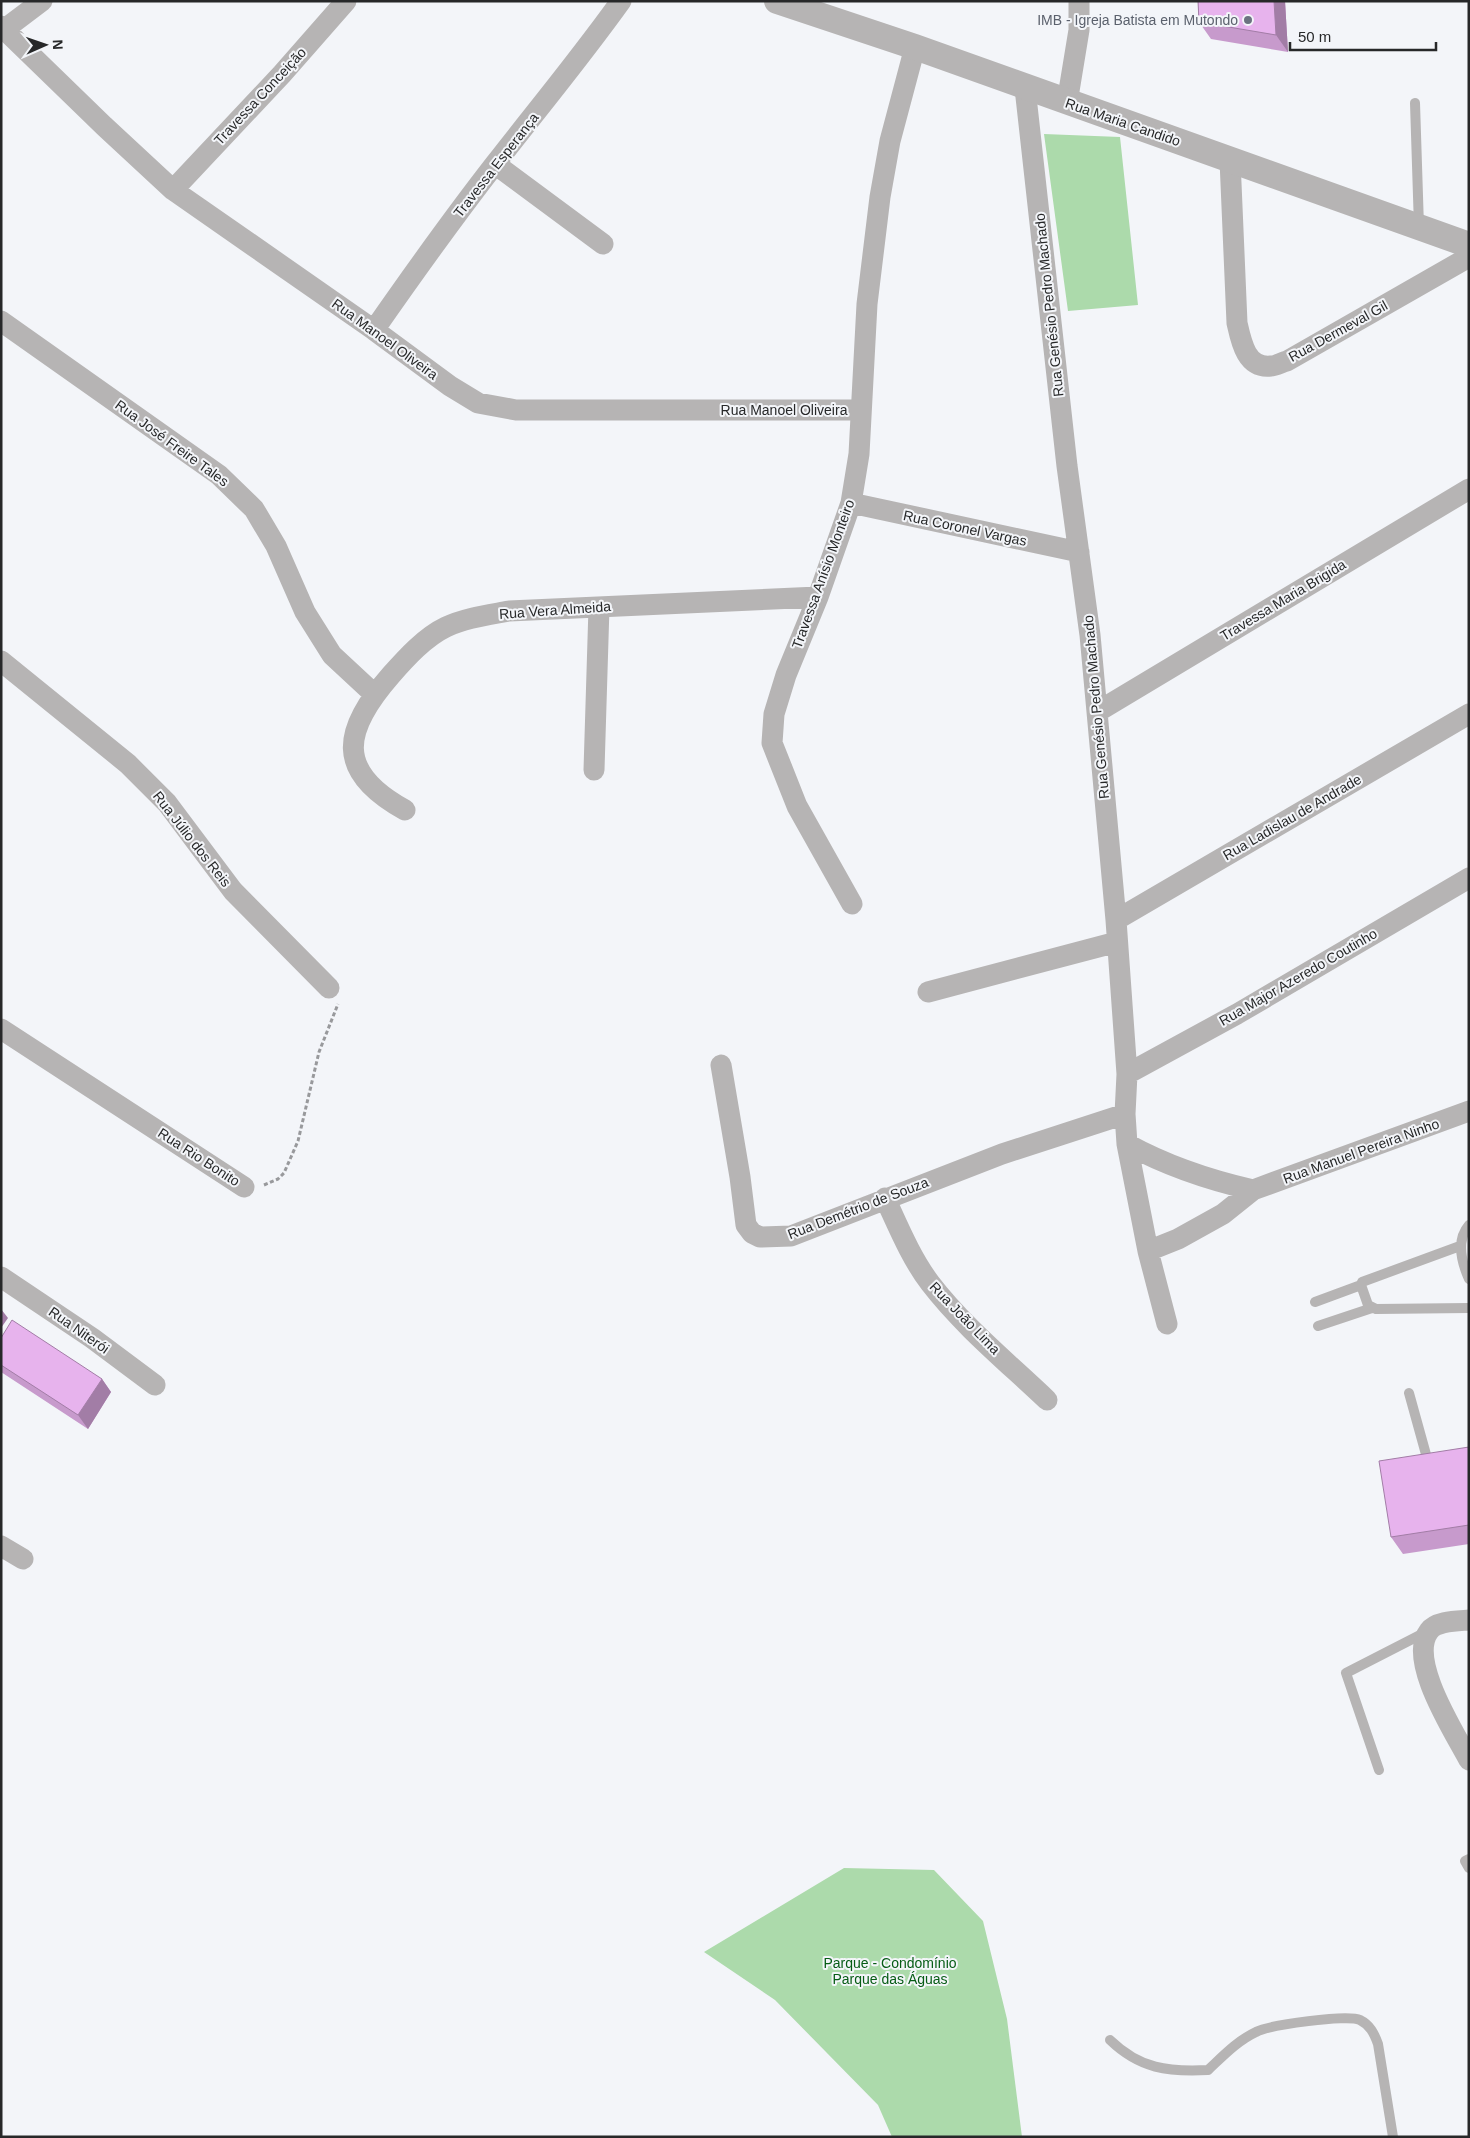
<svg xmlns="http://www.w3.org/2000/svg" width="1470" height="2138" font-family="Arial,sans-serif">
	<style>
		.green { fill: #acdaab }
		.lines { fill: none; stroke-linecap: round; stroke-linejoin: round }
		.path { stroke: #98999c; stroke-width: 3; stroke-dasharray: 4 2.5; stroke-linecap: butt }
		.service { stroke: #b6b4b4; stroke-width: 10 }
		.minor { stroke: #b6b4b4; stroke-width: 21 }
		.tertiary { stroke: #b6b4b4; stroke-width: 26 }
		.wall { fill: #c79acc }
		.shaded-wall { fill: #a27da6 }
		.building { fill: #e7b3ed; stroke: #a27da6 }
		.worship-dot { fill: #6b7280; stroke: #f3f5f9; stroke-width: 2 }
		.labels { text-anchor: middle; stroke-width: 4; stroke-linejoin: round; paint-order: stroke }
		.worship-label { font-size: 14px; fill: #5b616d; stroke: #f3f5f9; text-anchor: end }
		.street-label { font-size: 14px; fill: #272829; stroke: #f3f5f9 }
		.park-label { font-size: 14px; fill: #065c15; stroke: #f3f5f9 }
	</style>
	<rect width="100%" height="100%" fill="#f3f5f9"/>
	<!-- green -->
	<path class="green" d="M1044 134 1120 137 1138 305 1068 311Z
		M844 1868 934 1870 983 1921 1007 2019 1022 2137H892L878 2105 775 2000 704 1952Z"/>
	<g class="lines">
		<!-- path -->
		<path class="path" d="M264 1185 278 1179 284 1173 298 1141 319 1052 338 1004"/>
		<!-- service -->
		<path class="service" d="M1415 103 1419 227
			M1469 1225C1456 1240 1461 1261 1469 1279
			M1460 1246 1362 1282 1361 1285 1368 1305 1376 1309 1469 1308
			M1315 1302 1361 1285
			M1318 1326 1372 1308
			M1409 1393 1427 1458 1434 1464
			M1379 1770 1346 1673 1426 1632
			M1469 1859 1465 1861 1469 1868
			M1110 2040C1140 2069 1168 2072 1208 2070 1223 2056 1237 2041 1256 2032 1269 2025 1348 2014 1360 2020 1370 2025 1374 2033 1378 2044L1393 2137"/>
		<!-- minor -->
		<path class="minor" d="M1 26 104 126 173 190 374 330 450 386 478 403 516 410H861
			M5 29 42 1
			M1025 88 1067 466 1090 635 1116 920 1127 1074 1125 1114 1127 1144 1148 1251 1167 1324
			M1067 103 1079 30V1
			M1230 160 1237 323C1241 341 1246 369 1271 366 1276 366 1282 362 1287 361L1469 257
			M495 164 603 244
			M173 190 282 74 346 1
			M1 321 219 475 254 509 276 546 305 612 332 655 374 694
			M374 330C413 274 453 218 495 164 537 110 581 57 621 1
			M851 503 1079 552
			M1 661 128 764 167 803 233 891 329 988
			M1097 712 1469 489
			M594 770 599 607
			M405 810C334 771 343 730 391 675 406 658 425 637 446 627 465 618 488 615 509 611L818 597
			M852 904 797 806 772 743 774 714 786 675 818 597 851 503 859 454 867 304 880 197 890 141 915 47
			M1116 920 1469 714
			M928 992 1117 942
			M1 1029 244 1187
			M721 1065 740 1177 746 1225 752 1233 760 1237 791 1236 1002 1154 1125 1114
			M1127 1074 1237 1014 1469 878
			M1127 1144C1167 1166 1209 1180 1253 1190
			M885 1198C898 1226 911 1258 930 1283 963 1326 1007 1362 1047 1400
			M1148 1251 1178 1239 1223 1214 1253 1190 1469 1111
			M1 1277 92 1338 155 1385
			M1 1546 23 1559
			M1469 1620C1457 1621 1436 1621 1429 1631 1407 1660 1455 1733 1469 1760"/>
		<!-- tertiary -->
		<path class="tertiary" d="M777 1 915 47 1469 245"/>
	</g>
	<!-- wall -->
	<path class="wall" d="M1198 1H1285L1288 52 1211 39 1199 22Z
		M1 1338 102 1379 111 1392 88 1429 1 1372Z
		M1469 1447V1544L1403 1554 1391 1537Z"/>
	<!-- shaded-wall -->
	<path class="shaded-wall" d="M1274 1H1285L1288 52 1276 35Z
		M1 1309 8 1318 1 1328Z
		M102 1379 111 1392 88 1429 78 1415Z"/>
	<!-- building -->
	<path class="building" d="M1198 1H1274L1276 35 1199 22Z
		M12 1320 102 1379 78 1415 1 1365V1338Z
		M1469 1447V1525L1391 1537 1379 1461Z"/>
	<!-- markers -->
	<circle class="worship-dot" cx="1248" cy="20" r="5"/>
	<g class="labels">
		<!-- worship labels -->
		<g class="worship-label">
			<text x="1238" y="25">IMB - Igreja Batista em Mutondo</text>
		</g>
		<!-- street labels -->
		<g class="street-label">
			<text transform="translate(260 96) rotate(-47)" y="5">Travessa Conceição</text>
			<text transform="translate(1123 122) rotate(19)" y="5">Rua Maria Candido</text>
			<text transform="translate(496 165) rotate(-52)" y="5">Travessa Esperança</text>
			<text transform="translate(1049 305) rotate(-96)" y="5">Rua Genésio Pedro Machado</text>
			<text transform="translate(1338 331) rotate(-29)" y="5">Rua Dermeval Gil</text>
			<text transform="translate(385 339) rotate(36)" y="5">Rua Manoel Oliveira</text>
			<text x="784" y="415">Rua Manoel Oliveira</text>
			<text transform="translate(172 443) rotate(36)" y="5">Rua José Freire Tales</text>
			<text transform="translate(965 528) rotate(12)" y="5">Rua Coronel Vargas</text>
			<text transform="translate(823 574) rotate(-70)" y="5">Travessa Anísio Monteiro</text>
			<text transform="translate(1283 600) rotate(-31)" y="5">Travessa Maria Brigida</text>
			<text transform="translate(555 610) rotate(-4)" y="5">Rua Vera Almeida</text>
			<text transform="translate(1096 707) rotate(-95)" y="5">Rua Genésio Pedro Machado</text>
			<text transform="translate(1292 817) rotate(-30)" y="5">Rua Ladislau de Andrade</text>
			<text transform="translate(192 839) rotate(52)" y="5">Rua Júlio dos Reis</text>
			<text transform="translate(1298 977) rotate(-30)" y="5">Rua Major Azeredo Coutinho</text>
			<text transform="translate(1361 1151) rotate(-20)" y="5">Rua Manuel Pereira Ninho</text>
			<text transform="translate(199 1157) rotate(33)" y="5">Rua Rio Bonito</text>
			<text transform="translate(858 1208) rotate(-21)" y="5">Rua Demétrio de Souza</text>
			<text transform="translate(965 1318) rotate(46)" y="5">Rua João Lima</text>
			<text transform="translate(79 1330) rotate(35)" y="5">Rua Niterói</text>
		</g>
		<!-- park labels -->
		<g class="park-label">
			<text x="890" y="1968">Parque - Condomínio<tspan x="890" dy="16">Parque das Águas</tspan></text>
		</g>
	</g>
	<!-- border -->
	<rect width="1470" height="2138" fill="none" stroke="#272829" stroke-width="5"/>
	<!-- north arrow -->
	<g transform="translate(45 45) rotate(88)" stroke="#f3f5f9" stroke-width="4" paint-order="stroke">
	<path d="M0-4L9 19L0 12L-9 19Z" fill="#272829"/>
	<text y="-8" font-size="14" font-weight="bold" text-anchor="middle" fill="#272829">N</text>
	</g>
	<!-- scale -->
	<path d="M1290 42v8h146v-8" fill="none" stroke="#272829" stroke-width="2.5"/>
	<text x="1298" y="42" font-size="15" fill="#272829" stroke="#f3f5f9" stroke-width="4" paint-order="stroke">50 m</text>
</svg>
